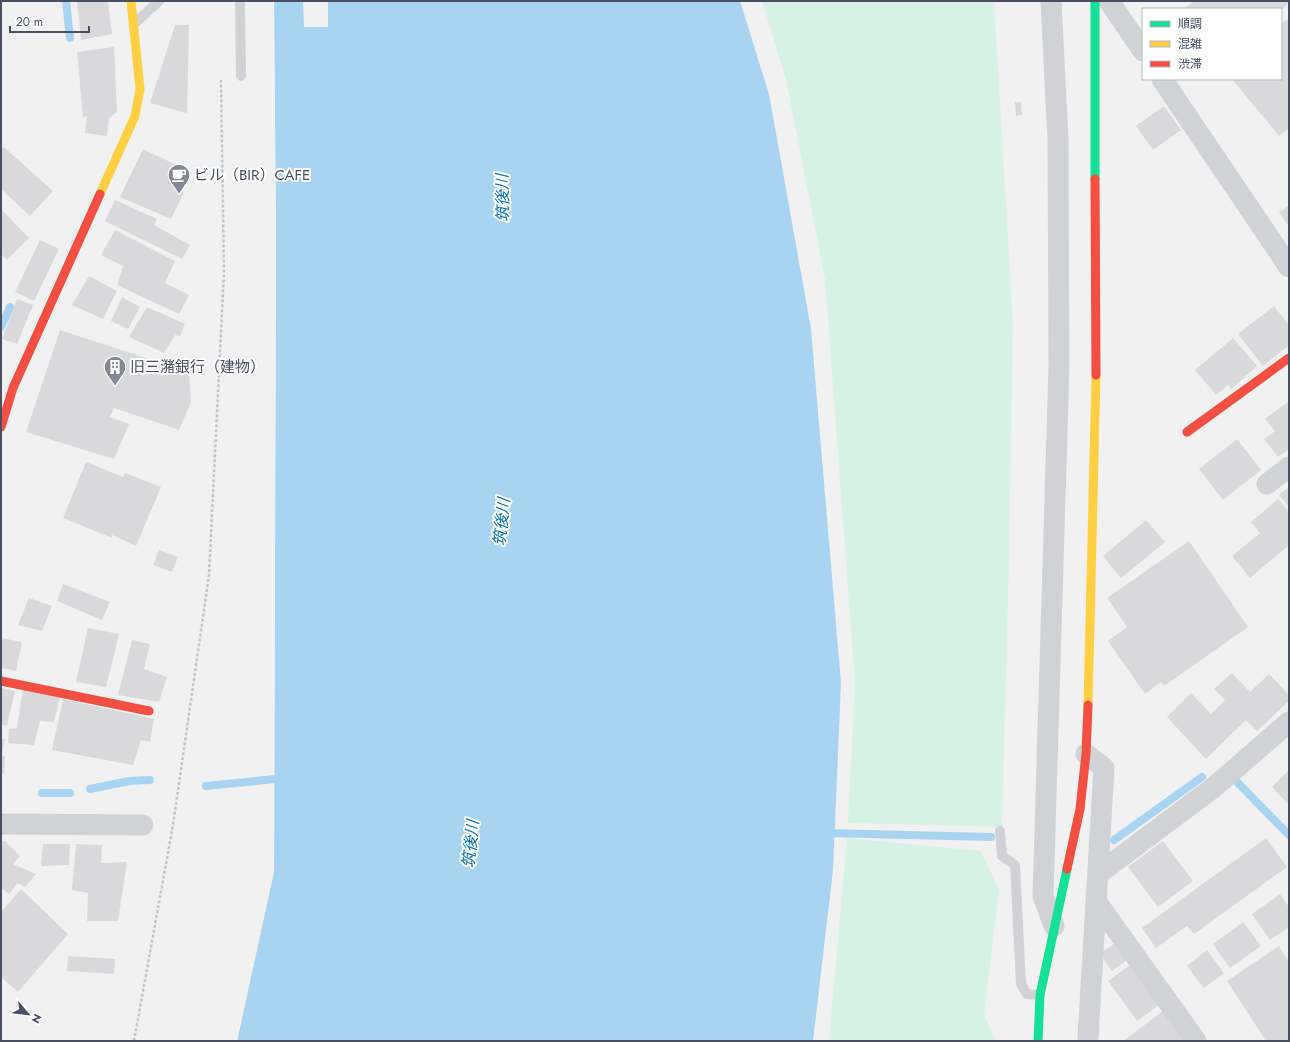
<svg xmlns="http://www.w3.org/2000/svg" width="1290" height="1042" font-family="Jost,'Noto Sans JP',sans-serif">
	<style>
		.green { fill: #d5f2e5 }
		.water { fill: #a8d4f2 }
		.pier { fill: #f2f1f1 }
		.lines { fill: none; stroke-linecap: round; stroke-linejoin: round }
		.stream { stroke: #a8d4f2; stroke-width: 8 }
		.building { fill: #d9d9db }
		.path { stroke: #bcc7c6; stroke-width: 2.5; stroke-dasharray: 3 2; stroke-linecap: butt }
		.lane { stroke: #d0d2d5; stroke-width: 10 }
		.street { stroke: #d0d2d5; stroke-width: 21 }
		.fast { stroke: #16e098; stroke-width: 9 }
		.slow { stroke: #ffcf43; stroke-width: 9 }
		.jam { stroke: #f24e42; stroke-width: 9 }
		.labels { text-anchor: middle; stroke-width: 4; stroke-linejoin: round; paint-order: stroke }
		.poi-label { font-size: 15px; fill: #474f60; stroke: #fff; text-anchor: start }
		.water-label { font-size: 16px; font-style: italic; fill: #0370b7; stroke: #fff }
	</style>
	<rect width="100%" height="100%" fill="#f2f1f1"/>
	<!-- green -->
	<path class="green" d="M762 1H994L1013 323 1009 560 1002 827 848 823 855 683 825 279 786 79Z
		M847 838 981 851 999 890 984 1015 996 1041H829Z"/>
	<!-- water -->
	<path class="water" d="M274 1H303L304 27H328V1H740L769 94 811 329 841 683 833 870 813 1041H237L274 871 276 239Z"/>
	<!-- pier -->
	<path class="pier" d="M272 1H274L276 239 274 871 237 1041H235L272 870 274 239Z"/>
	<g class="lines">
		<!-- stream -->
		<path class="stream" d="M66 1 70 38
			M1 327 10 307
			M1238 783 1289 835
			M206 786 285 778
			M90 789 129 781 150 780
			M42 793H70
			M826 833 991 837
			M1114 840 1202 777"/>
	</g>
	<!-- building -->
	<path class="building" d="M77 1H108L112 34 81 40Z
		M1194 1H1289V3L1282 9H1184Z
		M1289 18V128L1279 136 1232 79H1281V24Z
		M175 25H189L187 113 150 103Z
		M114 47 117 112 109 118 107 136 85 133 87 116 83 117 77 52Z
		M1015 102H1021L1022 115 1016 116Z
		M1164 106 1181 130 1153 150 1136 126Z
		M4 147 53 191 30 216 1 189V149Z
		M143 149 189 171 179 190 184 192 171 219 120 197Z
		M115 200 157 219 154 225 190 245 182 259 105 221Z
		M1289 206V227L1279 212Z
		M2 210 29 238 7 260 1 254Z
		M115 230 175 261 165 283 189 295 179 314 117 285 123 266 101 255Z
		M40 240 59 249 34 301 15 292Z
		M89 276 117 291 103 319 72 305Z
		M122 297 140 307 128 329 111 321Z
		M17 299 33 305 17 344 2 339Z
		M1274 306 1289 325V345L1263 366 1238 334Z
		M147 307 185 324 180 336 175 335 164 353 129 337Z
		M60 330 189 372 191 402 179 430 114 408 110 417 129 424 114 459 26 432Z
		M1233 338 1257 366 1231 389 1228 385 1216 395 1195 370Z
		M1289 401V449L1278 457 1264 439 1275 431 1265 419Z
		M1237 439 1261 470 1223 500 1199 469Z
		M86 462 123 477 125 473 161 487 136 546 112 535V538L63 518Z
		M1289 487V507L1279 495Z
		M1278 499 1289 512V545L1250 578 1232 556 1260 533 1251 522Z
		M1146 520 1165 542 1121 578 1103 556Z
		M1189 541 1248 627 1164 686 1161 682 1145 694 1108 641 1127 627 1107 598Z
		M159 550 178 557 172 572 153 565Z
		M63 584 110 602 102 620 57 601Z
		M29 598 52 606 42 631 18 625Z
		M88 628 119 634 106 687 76 682Z
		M1 638 22 642 16 671 1 668Z
		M132 640 150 644 144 669 167 677 159 702 118 695Z
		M1232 673 1250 692 1269 674 1289 695V701L1257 731 1246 720 1206 759 1167 717 1191 693 1211 714 1225 700 1214 689Z
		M1 688 15 691 7 726 1 724Z
		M23 689 60 696 54 722 40 721 34 745 8 743 9 729 17 728Z
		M63 699 154 719 150 742 141 740 133 765 52 750Z
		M1 739H5L2 755 5 756 4 773H1Z
		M1289 770V805L1272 787Z
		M1266 838 1287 867 1194 934 1187 926 1156 948 1142 928Z
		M1 841H5L20 856 13 864 36 874 25 887 17 883 9 894 1 888Z
		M1163 841 1193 881 1158 907 1128 867Z
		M43 844H70L69 865 41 866Z
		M76 844 102 845 101 863 127 862 118 921H87L88 893 72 890Z
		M21 889 68 934 18 992 1 977V912Z
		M1280 894 1289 907V927L1270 940 1252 914Z
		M1243 922 1261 946 1230 968 1213 944Z
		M1115 943 1127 960 1112 971 1100 954Z
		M1279 946 1289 962V1041H1266L1227 981Z
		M1207 950 1224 973 1204 988 1187 966Z
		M68 956 115 959 114 974 67 971Z
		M1130 965 1159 1005 1137 1021 1108 981Z
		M1163 1011 1185 1041H1123Z"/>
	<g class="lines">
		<!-- path -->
		<path class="path" d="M134 1041 173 825 209 575 224 272 221 80"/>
		<!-- lane -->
		<path class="lane" d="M240 1 241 76
			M134 24 159 1
			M1000 831 1002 856 1015 865 1021 984 1027 994 1040 995"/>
		<!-- street -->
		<path class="street" d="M1051 1 1058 140 1059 366 1043 896 1054 926
			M1109 1 1143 51
			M1162 79 1289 267
			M1267 484 1289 467
			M1086 754 1104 768 1088 1037
			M1 824 143 825
			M1098 874 1213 788 1289 722
			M1096 901 1196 1041"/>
		<!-- fast -->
		<path class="fast" d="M1095 1V179
			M1038 1041 1040 995 1067 869"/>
		<!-- slow -->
		<path class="slow" d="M100 194 135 116 140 89 131 1
			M1088 705 1096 375"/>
		<!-- jam -->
		<path class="jam" d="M1095 179 1096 375
			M1 427 13 388 100 194
			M1187 432 1289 358
			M1 681 149 711
			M1067 869 1080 809 1086 754 1088 705"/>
	</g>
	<!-- icons -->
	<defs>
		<g id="cafe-pin" transform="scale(1.15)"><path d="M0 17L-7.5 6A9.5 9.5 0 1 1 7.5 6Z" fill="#838893" stroke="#fff"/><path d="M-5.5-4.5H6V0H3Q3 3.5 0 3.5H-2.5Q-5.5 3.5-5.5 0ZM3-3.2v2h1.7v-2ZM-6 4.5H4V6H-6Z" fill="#fff"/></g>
		<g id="building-pin" transform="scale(1.15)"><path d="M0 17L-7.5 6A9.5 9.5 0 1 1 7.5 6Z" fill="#838893" stroke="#fff"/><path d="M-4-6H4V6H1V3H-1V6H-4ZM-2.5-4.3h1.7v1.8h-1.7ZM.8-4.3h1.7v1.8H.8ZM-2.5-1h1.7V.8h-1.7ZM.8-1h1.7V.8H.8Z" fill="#fff"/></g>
	</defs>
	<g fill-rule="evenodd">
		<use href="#cafe-pin" x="179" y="175"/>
		<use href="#building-pin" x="115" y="367"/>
	</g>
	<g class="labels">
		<!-- poi labels -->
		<g class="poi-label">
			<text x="194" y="180">ビル（BIR）CAFE</text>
			<text x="130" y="372">旧三潴銀行（建物）</text>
		</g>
		<!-- water labels -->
		<g class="water-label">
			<text transform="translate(502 198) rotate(-91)" y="6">筑後川</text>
			<text transform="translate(501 522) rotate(-84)" y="6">筑後川</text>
			<text transform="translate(470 844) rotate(-84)" y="6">筑後川</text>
		</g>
	</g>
	<!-- border -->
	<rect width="1290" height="1042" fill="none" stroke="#474f60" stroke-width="4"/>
	<!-- legend -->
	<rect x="1142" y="8" width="140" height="72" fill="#ffffff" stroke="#b5b9bf"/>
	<rect x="1150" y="21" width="20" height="6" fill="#16e098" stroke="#b5b9bf"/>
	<text x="1178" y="28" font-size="12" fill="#474f60">順調</text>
	<rect x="1150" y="41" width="20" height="6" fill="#ffcf43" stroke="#b5b9bf"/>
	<text x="1178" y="48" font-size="12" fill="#474f60">混雑</text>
	<rect x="1150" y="61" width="20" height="6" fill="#f24e42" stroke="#b5b9bf"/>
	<text x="1178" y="68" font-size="12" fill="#474f60">渋滞</text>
	<!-- north arrow -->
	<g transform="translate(28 1014) rotate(118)" stroke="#ffffff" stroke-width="3" paint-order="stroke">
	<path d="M0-3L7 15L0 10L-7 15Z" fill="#474f60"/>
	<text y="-6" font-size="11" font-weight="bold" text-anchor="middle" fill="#474f60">N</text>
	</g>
	<!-- scale -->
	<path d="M10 26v6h79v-6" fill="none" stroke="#474f60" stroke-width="2"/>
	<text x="16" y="26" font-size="12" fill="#474f60" stroke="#ffffff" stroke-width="3" paint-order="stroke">20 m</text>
</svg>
